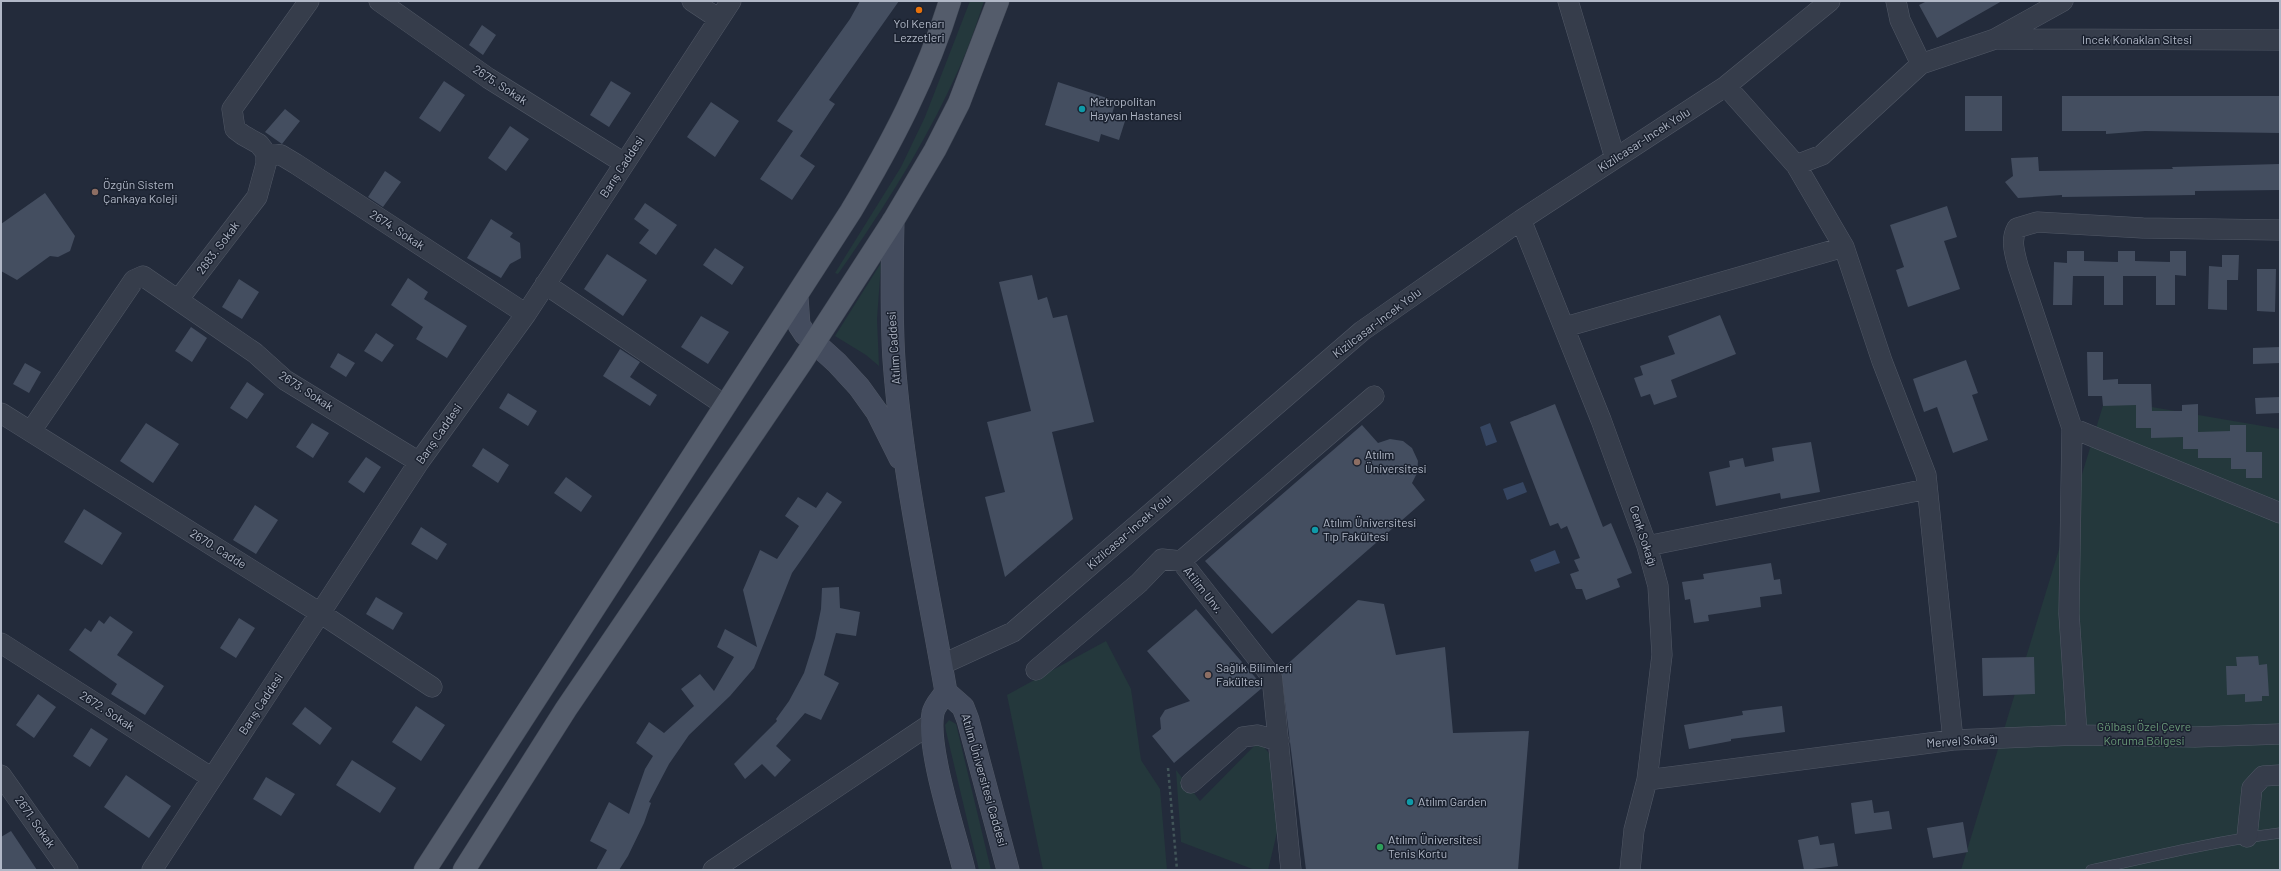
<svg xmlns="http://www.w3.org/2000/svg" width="2281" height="871" font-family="Barlow,sans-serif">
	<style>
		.green { fill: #24383c }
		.water { fill: #364662 }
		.building { fill: #444e60 }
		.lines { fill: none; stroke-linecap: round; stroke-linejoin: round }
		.lane-casing { stroke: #515866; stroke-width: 11 }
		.street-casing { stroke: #515866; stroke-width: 21 }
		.secondary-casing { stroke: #515866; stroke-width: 23 }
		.primary-casing { stroke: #3f4654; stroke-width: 23 }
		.path { stroke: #425559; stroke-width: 2.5; stroke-dasharray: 3 3; stroke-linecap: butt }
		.lane { stroke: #363d4b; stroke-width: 10 }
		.street { stroke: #363d4b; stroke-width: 20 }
		.secondary { stroke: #444c5e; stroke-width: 22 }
		.primary { stroke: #545c6b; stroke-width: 22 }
		.food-dot { fill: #e8710a; stroke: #1b2230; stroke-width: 1.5 }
		.culture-dot { fill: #0f9aa8; stroke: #1b2230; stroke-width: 1.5 }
		.education-dot { fill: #8d6e63; stroke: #1b2230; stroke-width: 1.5 }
		.leisure-dot { fill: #2e9e5b; stroke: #1b2230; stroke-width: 1.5 }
		.labels { text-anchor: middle; stroke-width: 3; stroke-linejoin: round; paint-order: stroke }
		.poi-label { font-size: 12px; fill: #b1b8c7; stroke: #1b2230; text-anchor: start }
		.street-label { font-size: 12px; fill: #b1b8c7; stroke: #1b2230 }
		.park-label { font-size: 12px; fill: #699877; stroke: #1b2230 }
	</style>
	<rect width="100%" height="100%" fill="#232b3b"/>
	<!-- green -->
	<path class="green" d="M970 1H984C977 22 970 44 961 64 928 139 885 207 838 274L835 273 901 167 925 117Z
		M881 263 877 319 879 366 866 355 835 336Z
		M2105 399 2280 429V870H1961Z
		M1106 641 1131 689 1141 760 1160 789 1167 870H1043L1007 695Z
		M949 720 956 724 991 870H979L946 731 945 725Z
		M1259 741 1272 757 1279 824 1268 870H1255L1181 842 1176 770 1200 801Z"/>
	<!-- water -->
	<path class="water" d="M1490 423 1497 442 1486 446 1480 427Z
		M1523 482 1527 492 1507 500 1503 489Z
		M1555 550 1560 563 1535 572 1530 560Z"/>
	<!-- building -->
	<path class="building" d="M860 1H899L829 100 835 104 800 156 815 166 792 200 760 179 793 131 777 121 850 19Z
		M1927 1H2002L1937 38 1919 5Z
		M482 25 496 35 483 55 469 45Z
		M444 81 465 95 440 132 419 118Z
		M611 81 631 93 609 127 590 115Z
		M1058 82 1116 101 1111 117 1125 121 1119 140 1101 134 1099 142 1045 125Z
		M1965 96H2002V131H1965Z
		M2062 96H2280V133L2145 131 2106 134V131H2062Z
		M711 102 739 121 715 157 687 137Z
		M285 109 300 121 282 144 265 132Z
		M510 126 529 139 506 171 488 158Z
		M2038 157 2039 171 2173 169 2172 167 2279 164 2280 190 2195 191V195L2062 197V195L2018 198 2005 182 2013 176 2011 158Z
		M385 171 401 182 383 207 368 197Z
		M45 193 75 236 70 251 58 257 50 256 17 280 1 271V224Z
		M645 203 677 225 656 255 639 243 649 230 634 219Z
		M1947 206 1957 237 1944 241 1960 289 1908 307 1896 270 1904 267 1890 225Z
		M491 219 513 233 510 237 520 243 521 258 510 264 501 278 467 258Z
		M715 248 744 267 732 285 703 265Z
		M2067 251H2084V261L2118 262V251H2135V261L2170 262V251H2186V276L2175 275V305H2156V276H2123V305H2104V276H2073L2072 305H2053L2054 262 2067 263Z
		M607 254 647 280 623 316 584 289Z
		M2222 255H2239L2238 280H2227V310L2208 309 2209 266 2222 267Z
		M2257 269H2276L2275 312 2257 311Z
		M1032 275 1038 300 1047 297 1053 318 1067 315 1094 422 1052 432 1073 519 1005 577 985 497 1005 492 987 422 1031 411 999 282Z
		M408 278 428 292 424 299 467 326 447 358 416 339 423 327 391 305Z
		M239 279 259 292 242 319 222 307Z
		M1720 315 1736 354 1671 380 1677 397 1654 405 1650 394 1641 397 1634 378 1643 375 1640 366 1675 354 1668 336Z
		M701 316 729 332 708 364 681 347Z
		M191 327 207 338 192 362 175 351Z
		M376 333 394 345 382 362 364 351Z
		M2280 347V363L2253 364V348Z
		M620 349 640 362 630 377 657 395 650 406 603 376Z
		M2087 352H2103V380L2118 379V384H2151L2152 411H2182V405L2198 404V432L2230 431V425H2246V452H2262V478H2246V469H2231V458H2198V449H2183V437L2151 438V428H2136V405L2103 406 2102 396H2088Z
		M338 353 355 363 346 377 330 367Z
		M1966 360 1978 393 1972 395 1988 440 1953 453 1937 407 1924 412 1913 379Z
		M25 363 41 372 29 393 13 384Z
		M247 382 264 394 247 419 230 408Z
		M508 393 537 411 528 426 499 408Z
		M2280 397V413L2256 414 2255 398Z
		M1555 404 1603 527 1611 523 1632 573 1617 579 1620 587 1586 600 1582 589H1576L1570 574 1579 571 1574 560 1580 558 1567 526 1561 529 1558 523 1550 526 1510 422Z
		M146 423 179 444 153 483 120 461Z
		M312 423 329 433 313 458 296 447Z
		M1362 425 1378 443 1390 439 1403 441 1412 448 1418 461 1417 473 1412 483 1425 500 1272 634 1205 561Z
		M1811 442 1820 492 1781 499 1780 493 1716 506 1709 472 1730 467 1729 461 1743 458 1745 467 1774 461 1772 448Z
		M483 448 509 465 498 483 472 466Z
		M366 457 381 467 364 493 348 482Z
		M566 477 592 496 581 512 554 493Z
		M827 492 842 502 792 573 754 668 730 696 689 735 669 764 649 802 651 803 644 823 628 856 619 870H596L607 850 590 841 609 802 629 814 645 769 653 756 636 743 649 722 664 733 694 706 681 689 700 674 714 691 734 657 717 647 725 629 757 647 743 590 760 550 777 559 799 526 785 516 798 497 816 508Z
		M255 505 278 520 256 554 233 540Z
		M84 509 122 533 102 565 64 542Z
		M421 527 447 544 437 560 411 544Z
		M1771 563 1774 580 1780 579 1782 594 1760 597 1761 607 1708 615 1709 621 1694 623 1690 599 1685 600 1682 582 1704 579 1703 574Z
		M839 587 840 608 860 612 856 636 836 633 824 675 839 683 821 720 805 713 776 746 791 760 775 777 762 764 745 779 734 764 777 721 776 719 789 701 804 673 815 638 821 609 822 588Z
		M376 597 403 613 393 630 366 614Z
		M1358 600 1384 604 1396 655 1445 647 1453 733 1529 731 1518 870H1306L1281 670Z
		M1196 609 1261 684 1262 688 1174 763 1152 736 1161 729 1160 718 1165 710 1190 701 1147 651Z
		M110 616 133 632 117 655 164 686 145 715 111 694 117 684 69 650 85 628 91 632 99 620 104 624Z
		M239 618 255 628 236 658 220 648Z
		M2258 656 2259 665 2267 664 2269 696H2262V701L2245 702V694L2227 695 2226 666H2237L2236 657Z
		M2034 657 2035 694 1983 696 1982 658Z
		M38 694 56 707 34 738 16 725Z
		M416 706 445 725 421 761 392 742Z
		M1782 706 1785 732 1731 739V741L1689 749 1684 725 1743 715 1742 711Z
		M305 707 332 728 320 745 292 724Z
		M91 728 108 739 90 767 73 756Z
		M352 760 396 788 380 813 336 785Z
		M126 775 171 806 149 838 104 807Z
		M266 777 295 794 281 816 253 799Z
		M1872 800 1874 813 1889 811 1892 829 1855 834 1851 803Z
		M1963 822 1968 852 1933 858 1927 828Z
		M11 831 37 870H1V837Z
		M1818 836 1820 845 1834 843 1838 866 1804 870 1798 840Z"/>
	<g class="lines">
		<!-- lane casing -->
		<g class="lane-casing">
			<path id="lane" d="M2091 870C2154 856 2216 841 2280 833"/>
		</g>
		<!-- street casing -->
		<g class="street-casing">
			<path id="street" d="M379 1 488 78 624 163
				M692 1 719 19
				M1568 1 1615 158
				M1896 1 1900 20 1921 64
				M1997 39 2280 40
				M1726 86 1796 165 1844 247 1882 361 1926 475 1953 740
				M266 153 281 155 296 164 526 314
				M1796 165 1822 155 1921 64 1995 39 2063 1
				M1521 220 1601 420 1647 546 1658 586 1662 655 1647 780 1634 830 1630 870
				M545 284 726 406
				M178 300 257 197 266 164V153L259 144 243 135 235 129 232 109 309 1
				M1565 327 1844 247
				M1 413 320 613 432 687
				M2072 428 2280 513
				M31 431 134 280 143 276 255 353 285 380 419 462
				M1647 546 1927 489
				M1181 561 1374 396
				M1 643 212 778
				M941 665 1013 632 1362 331 1521 220 1726 86 1830 1
				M1036 670 1139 583 1162 559 1181 561 1272 677 1291 870
				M2077 735 2069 614 2072 428 2018 266C2015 254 2010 240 2017 228L2037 222 2143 228 2280 230
				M1 775 68 870
				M1647 780 1953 740 2077 735 2195 737 2280 734
				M1191 783 1243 737 1258 735 1279 741
				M2247 837 2252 788 2263 776 2280 775
				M152 870 419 462 526 314 731 1
				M713 870 932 723"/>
		</g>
		<!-- secondary casing -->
		<g class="secondary-casing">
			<path id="secondary" d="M893 221C892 268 891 314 894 360 902 471 927 582 946 692
				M797 297 799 325 805 334 837 363 859 387 877 412 900 458
				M946 692 963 707 968 720 1008 870
				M946 692C942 698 934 706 933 713 926 747 955 833 964 870"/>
		</g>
		<!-- primary casing -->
		<g class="primary-casing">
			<path id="primary" d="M425 870 851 211C891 144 927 76 950 1
				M464 870 566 709 801 363 893 221 935 150 959 103 998 1"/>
		</g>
		<!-- path -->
		<path class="path" d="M1168 768 1177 870"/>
		<!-- lane -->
		<use href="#lane" class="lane"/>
		<!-- street -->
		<use href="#street" class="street"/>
		<!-- secondary -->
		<use href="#secondary" class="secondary"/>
		<!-- primary -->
		<use href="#primary" class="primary"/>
	</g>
	<!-- markers -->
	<circle class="food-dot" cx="919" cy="10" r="4"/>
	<g class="culture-dot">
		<circle cx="1082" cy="109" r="4"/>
		<circle cx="1315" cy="530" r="4"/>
		<circle cx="1410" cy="802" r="4"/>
	</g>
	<g class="education-dot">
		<circle cx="95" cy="192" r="4"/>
		<circle cx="1357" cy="462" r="4"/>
		<circle cx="1208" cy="675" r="4"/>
	</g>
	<circle class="leisure-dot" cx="1380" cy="847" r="4"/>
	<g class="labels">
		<!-- poi labels -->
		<g class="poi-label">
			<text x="919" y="28" text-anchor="middle">Yol Kenarı<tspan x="919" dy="14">Lezzetleri</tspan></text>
			<text x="1090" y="106">Metropolitan<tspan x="1090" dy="14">Hayvan Hastanesi</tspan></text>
			<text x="103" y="189">Özgün Sistem<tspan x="103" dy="14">Çankaya Koleji</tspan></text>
			<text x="1365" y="459">Atılım<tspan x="1365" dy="14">Üniversitesi</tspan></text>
			<text x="1323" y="527">Atılım Üniversitesi<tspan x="1323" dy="14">Tıp Fakültesi</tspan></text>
			<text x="1216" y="672">Sağlık Bilimleri<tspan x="1216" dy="14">Fakültesi</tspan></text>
			<text x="1418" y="806">Atılım Garden</text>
			<text x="1388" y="844">Atılım Üniversitesi<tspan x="1388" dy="14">Tenis Kortu</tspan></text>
		</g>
		<!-- street labels -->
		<g class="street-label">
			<text x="2137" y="44">Incek Konaklan Sitesi</text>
			<text transform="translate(500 85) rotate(33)" y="4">2675. Sokak</text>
			<text transform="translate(1644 140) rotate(-33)" y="4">Kizilcasar-Incek Yolu</text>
			<text transform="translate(622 167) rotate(-57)" y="4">Barış Caddesi</text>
			<text transform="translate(397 230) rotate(33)" y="4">2674. Sokak</text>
			<text transform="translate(218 248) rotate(-53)" y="4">2683. Sokak</text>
			<text transform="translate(1377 323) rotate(-37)" y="4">Kizilcasar-Incek Yolu</text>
			<text transform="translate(894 348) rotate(-94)" y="4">Atılım Caddesi</text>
			<text transform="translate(306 391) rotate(33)" y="4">2673. Sokak</text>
			<text transform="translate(439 434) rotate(-55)" y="4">Barış Caddesi</text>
			<text transform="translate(1129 532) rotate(-41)" y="4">Kizilcasar-Incek Yolu</text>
			<text transform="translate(1643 536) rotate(72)" y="4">Cenk Sokağı</text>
			<text transform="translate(218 549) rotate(32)" y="4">2670. Cadde</text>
			<text transform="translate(1203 590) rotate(52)" y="4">Atilim Unv.</text>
			<text transform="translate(261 704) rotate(-57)" y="4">Barış Caddesi</text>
			<text transform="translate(107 711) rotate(33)" y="4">2672. Sokak</text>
			<text transform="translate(1962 741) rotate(-4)" y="4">Mervel Sokağı</text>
			<text transform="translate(984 780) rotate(74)" y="4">Atılım Üniversitesi Caddesi</text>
			<text transform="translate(35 822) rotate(55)" y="4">2671. Sokak</text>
		</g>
		<!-- park labels -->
		<g class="park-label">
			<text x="2144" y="731">Gölbaşı Özel Çevre<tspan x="2144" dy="14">Koruma Bölgesi</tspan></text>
		</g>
	</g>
	<!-- border -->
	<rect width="2281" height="871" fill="none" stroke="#b1b8c7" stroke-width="4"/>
</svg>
